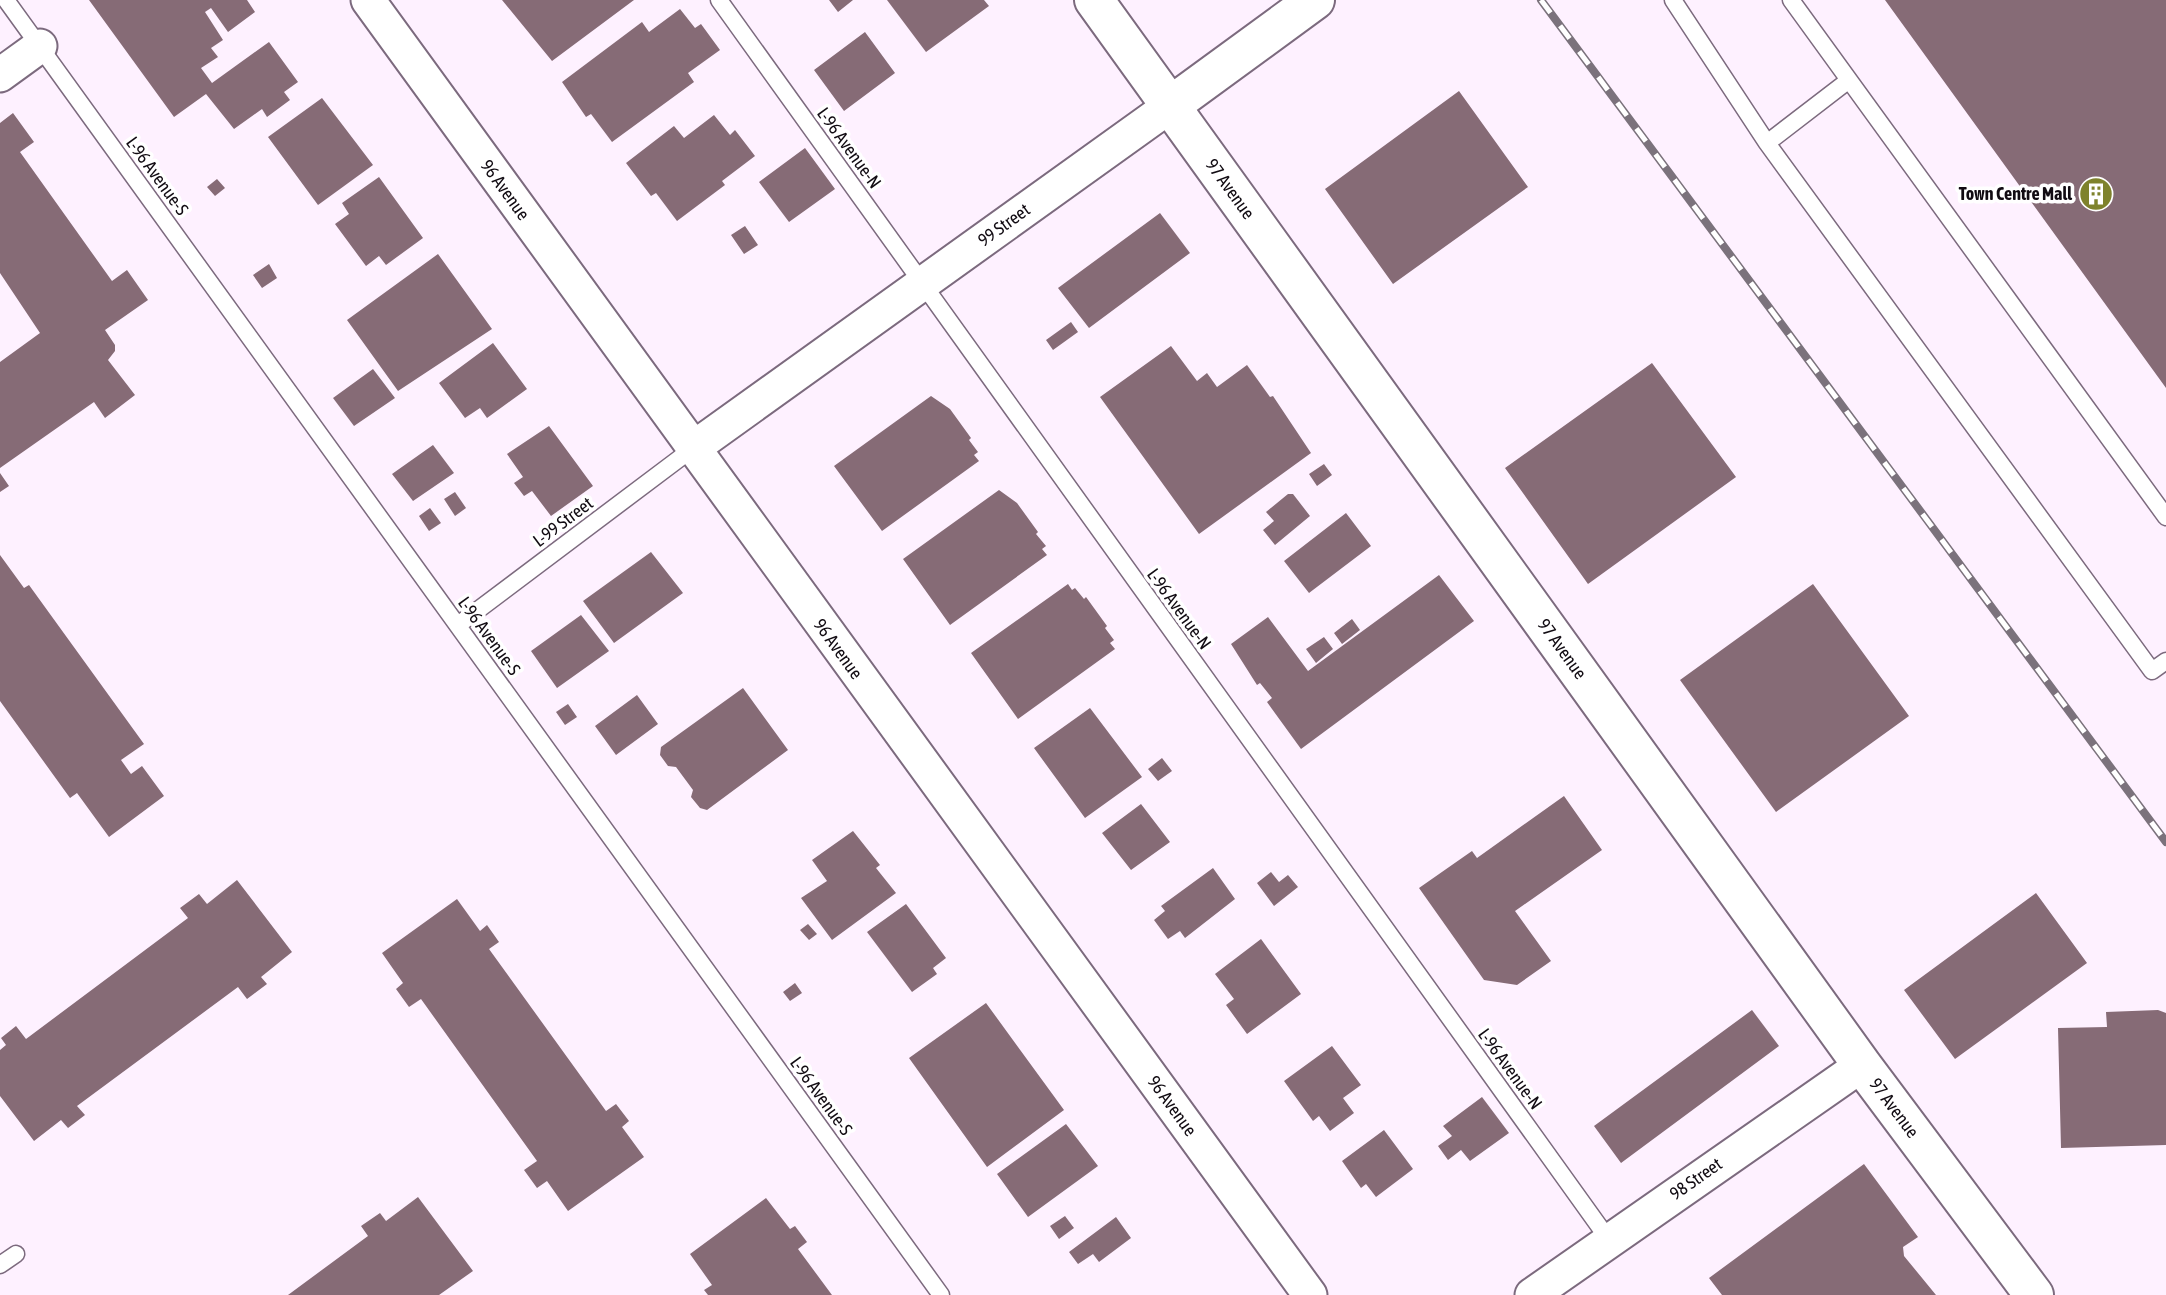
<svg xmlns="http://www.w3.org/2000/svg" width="2166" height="1295" font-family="'Asap Condensed',sans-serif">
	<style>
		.building { fill: #866b76 }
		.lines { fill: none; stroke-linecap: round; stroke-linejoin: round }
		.lane-casing { stroke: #7c6a7e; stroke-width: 19 }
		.street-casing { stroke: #7c6a7e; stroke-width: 37 }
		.secondary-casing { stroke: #7c6a7e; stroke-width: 42 }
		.lane { stroke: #fff; stroke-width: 16 }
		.street { stroke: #fff; stroke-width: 33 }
		.secondary { stroke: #fff; stroke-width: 38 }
		.rail-casing { stroke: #7b727c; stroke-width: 8 }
		.rail { stroke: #fff; stroke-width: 5; stroke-dasharray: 16; stroke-linecap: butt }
		.labels { text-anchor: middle; stroke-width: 7; stroke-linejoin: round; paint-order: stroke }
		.street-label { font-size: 18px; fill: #110b12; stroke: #fff }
		.poi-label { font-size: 18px; font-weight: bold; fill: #110b12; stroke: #fff; text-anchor: end }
	</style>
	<rect width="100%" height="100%" fill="#fef1ff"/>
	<!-- building -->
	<path class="building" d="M89 0H247L255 12 228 32 211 8 205 12 223 40 211 48 218 57 201 68 212 83 269 42 298 82 284 92 290 100 267 117 262 109 234 129 206 94 174 117Z
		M502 0H634L552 61Z
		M829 0H853L838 12Z
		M887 0H984L989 6 926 52Z
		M1885 0H2166V388Z
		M680 9 695 28 701 24 720 50 688 73 694 82 612 142 591 114 586 117 562 82 642 22 649 32Z
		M865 32 895 73 844 111 814 70Z
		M1459 91 1528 187 1393 284 1325 189Z
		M322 98 373 165 318 205 268 137Z
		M13 113 34 142 20 152 112 281 127 270 148 300 105 330 115 345V351L108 360 135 395 105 418 94 402 0 468V362L40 333 0 273V123Z
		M714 115 730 135 735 130 755 156 722 181 725 185 677 221 656 193 651 196 626 163 674 126 684 138Z
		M805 148 835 189 789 222 759 182Z
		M379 177 423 238 386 265 379 256 366 266 335 224 349 214 342 203Z
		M217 179 225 188 215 196 207 187Z
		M1160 213 1190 253 1089 328 1058 288Z
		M745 226 758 245 744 254 731 235Z
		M438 254 492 329 398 391 347 320Z
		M269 264 277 278 262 288 253 275Z
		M1071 322 1078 332 1053 350 1046 340Z
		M493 343 527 389 487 418 480 408 465 418 439 383Z
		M1171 346 1197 381 1207 373 1217 387 1247 365 1270 397 1273 396 1311 453 1199 534 1100 397Z
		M1652 363 1736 477 1588 584 1505 468Z
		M373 369 395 398 354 426 333 398Z
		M931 396 950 409 971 438 969 440 978 452 974 455 979 461 882 531 834 466Z
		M549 426 593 486 551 516 532 491 524 496 514 483 523 477 507 454Z
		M433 445 454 473 413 501 392 474Z
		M1324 464 1332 475 1317 486 1309 474Z
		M0 473 9 486 0 492Z
		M999 490 1017 503 1038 532 1036 534 1046 546 1042 549 1047 555 950 625 903 559Z
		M455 492 466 508 455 516 444 499Z
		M1288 494H1293L1310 516 1275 545 1263 530 1274 521 1266 512Z
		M430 508 441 523 429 531 419 516Z
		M1346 513 1371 546 1309 593 1284 561Z
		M651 552 683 593 614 643 583 601Z
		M0 555 24 588 29 585 144 744 121 760 131 774 142 766 164 796 109 837 77 793 70 798 0 701Z
		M1439 575 1474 621 1301 749 1267 702 1272 698 1260 683 1257 685 1231 644 1268 617 1308 671Z
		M1068 584 1072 590 1075 588 1084 599 1086 597 1107 626 1105 628 1114 640 1110 643 1115 649 1018 719 971 653Z
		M1813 584 1909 716 1776 812 1680 680Z
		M581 615 609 651 557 688 531 651Z
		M1352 619 1360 630 1342 644 1334 633Z
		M1324 637 1333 649 1316 663 1306 649Z
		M743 688 788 750 707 810 700 808 691 797 693 790 676 767 668 766 660 755 661 747Z
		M637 695 658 724 616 755 595 726Z
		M568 704 577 717 565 725 556 712Z
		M1090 708 1142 777 1085 818 1034 748Z
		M1162 758 1172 771 1158 781 1148 769Z
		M1564 796 1602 850 1515 911 1551 961 1517 985 1484 980 1419 888 1472 851 1477 858Z
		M1141 804 1170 842 1131 870 1102 833Z
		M853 831 880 865 876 868 896 893 832 940 801 898 827 881 812 860Z
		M1213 868 1235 899 1185 938 1180 931 1168 939 1154 920 1165 911 1161 906Z
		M1271 872 1279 882 1288 875 1298 887 1274 906 1257 883Z
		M237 880 292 952 261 977 267 984 247 999 238 987 77 1106 85 1115 68 1128 61 1120 34 1141 0 1096V1050L6 1045 1 1038 16 1026 26 1039 188 918 180 908 199 894 207 904Z
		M2036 893 2087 963 1955 1059 1904 990Z
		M457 899 480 931 487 925 499 942 489 949 606 1111 616 1104 629 1121 622 1127 644 1157 568 1211 547 1181 537 1188 524 1170 537 1161 421 999 409 1007 396 989 403 983 382 953Z
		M906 904 946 958 933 968 937 974 912 992 867 932Z
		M808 924 817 934 809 940 800 930Z
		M1261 939 1301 994 1247 1034 1226 1005 1234 999 1215 974Z
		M795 983 802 993 790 1001 783 992Z
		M986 1003 1064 1110 987 1167 909 1058Z
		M1752 1010 1779 1046 1621 1163 1594 1126Z
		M2158 1010 2166 1013V1145L2061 1148 2058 1028 2107 1027 2106 1012Z
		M1332 1046 1361 1085 1343 1098 1354 1113 1330 1131 1319 1116 1313 1121 1284 1081Z
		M1482 1097 1509 1133 1470 1161 1461 1150 1448 1160 1438 1146 1452 1136 1443 1126Z
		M1066 1124 1098 1166 1028 1217 997 1174Z
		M1384 1130 1413 1169 1376 1197 1366 1184 1361 1188 1342 1161Z
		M1864 1164 1918 1237 1903 1247 1904 1256 1936 1295H1722L1709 1278Z
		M418 1197 473 1271 439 1295H288L368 1236 361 1226 380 1213 386 1221Z
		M766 1198 790 1229 795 1226 807 1242 798 1249 832 1295H708L704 1290 712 1285 690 1254Z
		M1065 1216 1074 1228 1059 1239 1050 1226Z
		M1116 1217 1131 1238 1099 1262 1093 1254 1078 1264 1069 1252Z"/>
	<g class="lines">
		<!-- lane casing -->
		<g class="lane-casing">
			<path id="lane" d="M6 0 941 1295
				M719 0 1609 1240
				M1673 0 1767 143 2152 671 2166 661
				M1791 0 2166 517
				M1767 143 1849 80
				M458 625 692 449
				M0 1265 16 1254"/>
		</g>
		<!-- street casing -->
		<g class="street-casing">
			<path id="street" d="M368 0 1310 1295
				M0 75 40 46
				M692 449 1170 106
				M1532 1295 1862 1065"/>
		</g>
		<!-- secondary casing -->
		<g class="secondary-casing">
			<path id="secondary" d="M1094 0 1862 1065 2034 1295
				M1170 106 1315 0"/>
		</g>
		<!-- lane -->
		<use href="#lane" class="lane"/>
		<!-- street -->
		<use href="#street" class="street"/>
		<!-- secondary -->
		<use href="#secondary" class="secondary"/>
		<!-- rail casing -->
		<g class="rail-casing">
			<path id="rail" d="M1541 0 2166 842"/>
		</g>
		<!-- rail -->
		<use href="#rail" class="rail"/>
	</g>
	<!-- icons -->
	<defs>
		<g id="building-disc" transform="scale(1.75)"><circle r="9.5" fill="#7e822c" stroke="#fff"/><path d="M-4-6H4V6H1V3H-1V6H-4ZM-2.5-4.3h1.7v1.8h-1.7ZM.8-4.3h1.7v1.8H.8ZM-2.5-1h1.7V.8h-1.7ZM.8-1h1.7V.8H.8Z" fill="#fff"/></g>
	</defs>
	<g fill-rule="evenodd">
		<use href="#building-disc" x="2096" y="194"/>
	</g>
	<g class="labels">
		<!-- street labels -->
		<g class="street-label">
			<text transform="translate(849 148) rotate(54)" y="6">L-96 Avenue-N</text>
			<text transform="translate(157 176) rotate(54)" y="6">L-96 Avenue-S</text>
			<text transform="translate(1230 189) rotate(54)" y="6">97 Avenue</text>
			<text transform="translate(505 190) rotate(54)" y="6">96 Avenue</text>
			<text transform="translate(1004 225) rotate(-36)" y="6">99 Street</text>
			<text transform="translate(563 522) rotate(-37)" y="6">L-99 Street</text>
			<text transform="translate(1179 609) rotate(54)" y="6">L-96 Avenue-N</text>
			<text transform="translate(489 636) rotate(54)" y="6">L-96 Avenue-S</text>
			<text transform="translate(838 649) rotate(54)" y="6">96 Avenue</text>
			<text transform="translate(1562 649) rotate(54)" y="6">97 Avenue</text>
			<text transform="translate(1510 1069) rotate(54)" y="6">L-96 Avenue-N</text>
			<text transform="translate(821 1096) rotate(54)" y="6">L-96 Avenue-S</text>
			<text transform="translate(1172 1106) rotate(54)" y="6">96 Avenue</text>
			<text transform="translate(1894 1108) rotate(53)" y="6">97 Avenue</text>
			<text transform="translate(1696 1179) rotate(-35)" y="6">98 Street</text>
		</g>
		<!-- poi labels -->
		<g class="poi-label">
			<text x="2072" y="200">Town Centre Mall</text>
		</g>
	</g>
</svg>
